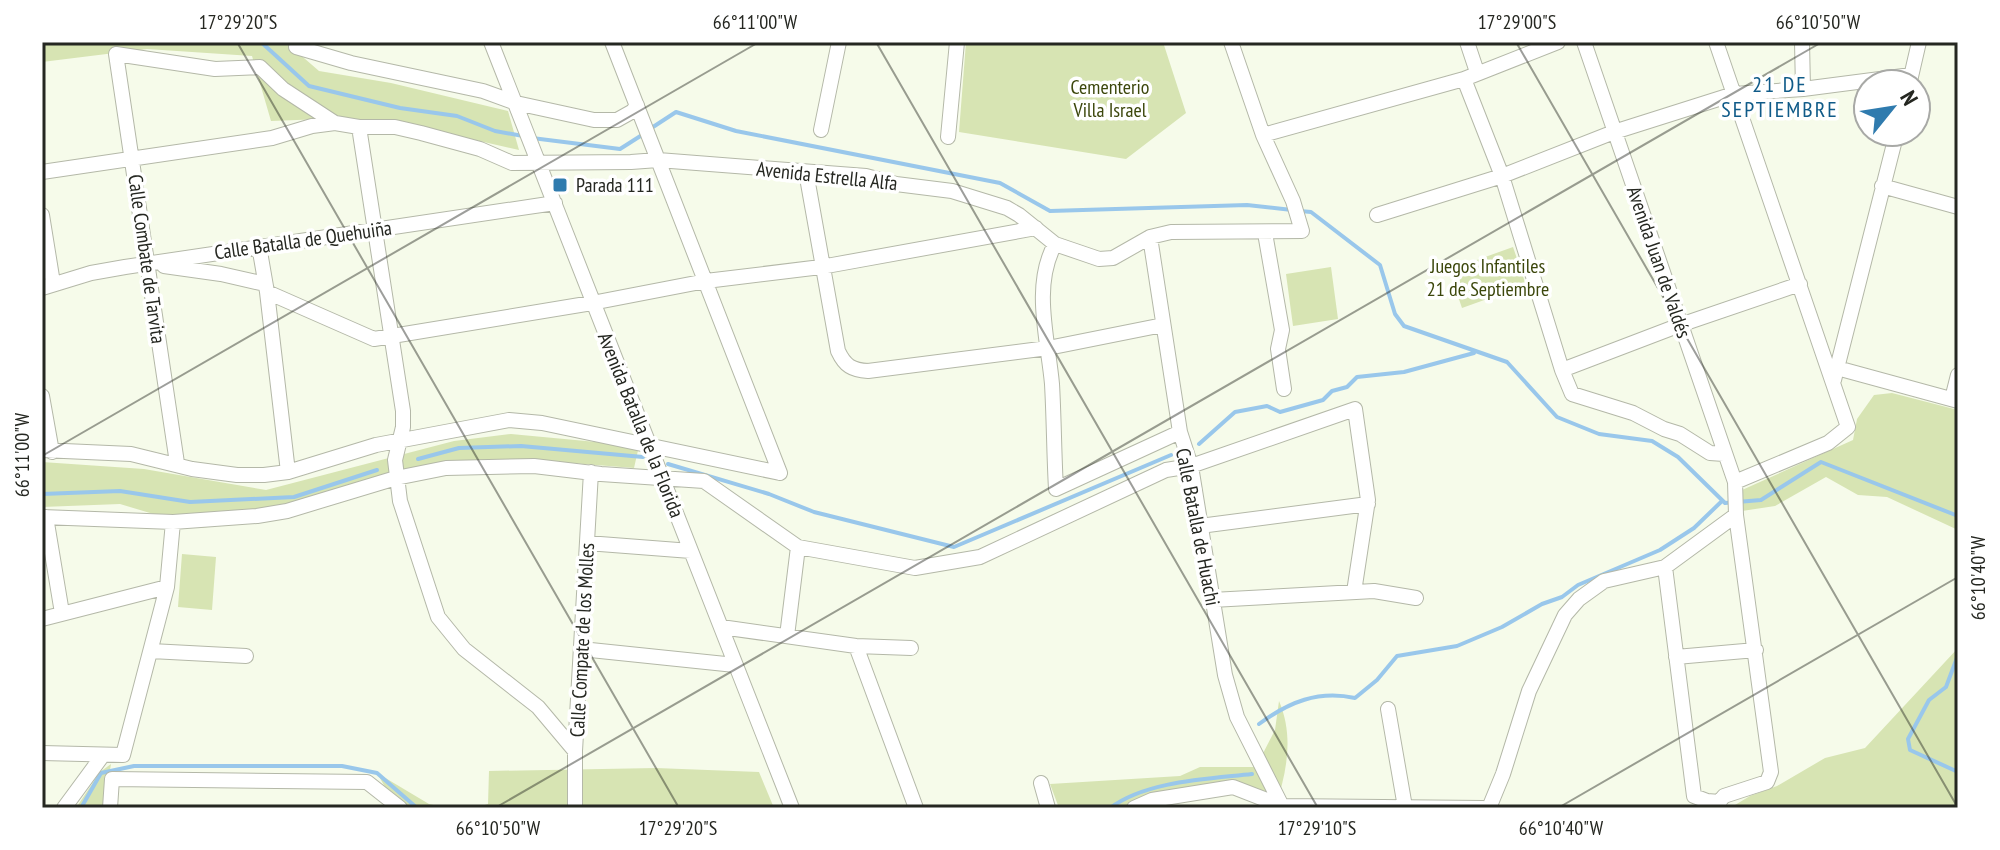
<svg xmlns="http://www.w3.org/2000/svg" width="2000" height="850" font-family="'PT Sans Narrow',sans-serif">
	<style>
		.green { fill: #d7e4b3 }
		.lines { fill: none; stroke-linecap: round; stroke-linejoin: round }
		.stream { stroke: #99c7eb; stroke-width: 4 }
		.minor-casing { stroke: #b4b8a8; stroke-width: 16 }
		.minor { stroke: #fff; stroke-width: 14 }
		.ticks { fill: none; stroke: #252721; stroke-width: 2; stroke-opacity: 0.45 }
		.poi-dot { fill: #2f7bae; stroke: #fff; stroke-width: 3 }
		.labels { text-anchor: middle; stroke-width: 7; stroke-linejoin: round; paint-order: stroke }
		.park-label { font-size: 20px; fill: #3c470c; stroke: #fff }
		.street-label { font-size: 20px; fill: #252721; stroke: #fff }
		.poi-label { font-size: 20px; fill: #252721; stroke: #fff; text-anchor: start }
		.neighbourhood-label { font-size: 22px; letter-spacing: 2px; fill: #105b88; stroke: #fff }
		.neatline { fill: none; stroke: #252721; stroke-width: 3 }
		.ticks-label { font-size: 20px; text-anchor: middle; fill: #252721 }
	</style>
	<rect width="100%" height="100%" fill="#f6fbea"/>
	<!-- green -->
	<path class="green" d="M42 42H288L289 45 319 71 391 83 508 111 519 150 414 126 349 118 271 121 252 56 147 49 42 62Z
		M966 42H1163L1186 113 1126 159 959 132Z
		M1513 247 1526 285 1462 308 1449 270Z
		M1331 267 1338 319 1293 326 1286 274Z
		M1892 393 1958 410V530L1887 497 1858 495 1826 477 1775 506 1742 511V490L1853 440 1857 419 1874 395Z
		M511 434 639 446 634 468 521 459 459 461 280 518 200 528 120 504 42 507V462L144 469 266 490 454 441Z
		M182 554 216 557 212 610 178 607Z
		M1958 648V808H1730L1750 796 1777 786 1825 758 1865 748Z
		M1279 701C1294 736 1287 772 1275 808L1230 785 1158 808H1059L1050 784 1180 776 1200 767H1256L1275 730Z
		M111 764 104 808H76L100 772Z
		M656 768 759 772 774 808H475L488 804 489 771Z
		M377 773 429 804 447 808H397Z"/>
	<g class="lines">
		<!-- stream -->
		<path class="stream" d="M261 42 309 86 400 108 457 116 495 131 523 136
			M653 127 676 112 736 131 1000 183 1050 211 1247 205 1292 210
			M532 138 620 149 642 135
			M1300 211 1311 212 1380 265 1395 314 1404 326 1507 362 1557 417 1599 434 1652 441 1678 457 1725 503 1761 500 1821 462 1958 516
			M1199 444 1235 412 1267 406 1280 412 1323 400 1332 391 1347 387 1357 377 1404 372 1474 353
			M418 459 459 448 521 446 643 457
			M668 464 769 494 814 512 954 547 1171 455
			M42 494 120 491 190 502 294 497 377 470
			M1958 655 1946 687 1929 700 1908 739 1910 750 1958 772
			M1259 724C1289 702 1318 690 1355 698L1377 680 1397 656 1457 646 1502 627 1542 604 1562 597 1578 585 1660 550 1694 528 1722 501
			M81 808 101 773 134 766H342L377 773 417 808
			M1110 808C1146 781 1207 779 1252 774"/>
		<!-- minor casing -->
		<g class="minor-casing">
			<path id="minor" d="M491 42 792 808
				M612 42 780 473
				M1467 42 1477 72
				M1584 42 1735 482 1736 515 1771 772 1767 782 1724 796 1714 808
				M1716 42 1848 427 1828 443 1735 482
				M1802 42 1803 89
				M296 47 351 63 483 91 516 103 594 120H617L633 111 637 105
				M1464 79 1502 176 1562 370 1572 394 1633 413 1664 429 1680 434 1710 453 1724 454
				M1910 81 1919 42
				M359 127 403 411V427L395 460 400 501 438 617 464 649 538 707 575 751
				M821 130 839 42
				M1263 135 1464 79 1558 42
				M948 137 957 42
				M42 172 272 138 312 126 335 123 359 127H395L421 133 480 149 512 163 631 162 658 160 866 176 896 184 952 191 1007 208 1019 215 1055 244 1099 259 1113 258 1150 237 1171 232 1302 231 1293 201 1263 135 1231 42
				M806 172 838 351C845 366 852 370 868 371L1048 348 1163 325
				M1882 186 1958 207
				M42 215 53 283
				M1377 215 1502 176 1614 132 1734 94 1803 89 1911 75
				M1265 233 1282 330 1278 349 1284 389
				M1150 237 1180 432 1191 466 1225 675 1237 717 1283 808
				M1055 244C1032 286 1048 339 1052 384 1054 419 1054 454 1056 489L1180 432
				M259 246 267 292 288 472
				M164 266 221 274 265 284
				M42 288 91 273 125 267 555 203
				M267 292 374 339 592 303 706 281 821 267 1036 228
				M1837 368 1958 401
				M1562 370 1680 325 1800 284
				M1834 380 1897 132
				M42 396 52 452
				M1952 399 1958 375
				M42 450 131 454 192 469 237 475H264L288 472 376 445 509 420 542 423 780 473
				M177 463 116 54 215 69 260 67 283 89 335 123
				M42 517 173 522 257 516 287 511 396 478 446 468 534 466 601 474 704 481 798 547 915 568 980 557 1166 470 1191 466 1355 409 1368 500 1354 592
				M46 517 62 613
				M1200 526 1368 504
				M587 543 691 551
				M1665 567 1694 796 1707 801 1720 802
				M1212 600 1374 591 1416 598
				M42 619 167 587
				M721 627 856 646 911 648
				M787 636 798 547
				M856 646 916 808
				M581 649 735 665
				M151 651 246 656
				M1676 657 1756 650
				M1388 709 1405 807
				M42 753 123 755 167 587 173 522
				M1041 783 1048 808
				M64 808 103 755
				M110 808 112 779 367 782 400 808
				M575 808V751L591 472
				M1134 808 1152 800 1233 787 1282 806 1483 808
				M1489 808 1503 774 1529 691 1565 615 1579 599 1604 581 1665 567 1736 515"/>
		</g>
		<!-- minor -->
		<use href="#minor" class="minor"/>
	</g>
	<!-- ticks -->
	<path class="ticks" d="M237 42 679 808M876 42 1318 808M1516 42 1958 808M42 456 759 42M495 808 1822 42M1558 808 1958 577"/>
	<!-- markers -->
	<rect class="poi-dot" x="552" y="177" width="16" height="16" rx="4"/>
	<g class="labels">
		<!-- park labels -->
		<g class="park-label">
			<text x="1110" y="94">Cementerio<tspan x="1110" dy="23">Villa Israel</tspan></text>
			<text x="1488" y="273">Juegos Infantiles<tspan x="1488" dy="23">21 de Septiembre</tspan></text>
		</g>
		<!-- street labels -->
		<g class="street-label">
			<text transform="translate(827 176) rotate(6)" y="7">Avenida Estrella Alfa</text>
			<text transform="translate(303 240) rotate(-8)" y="7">Calle Batalla de Quehuiña</text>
			<text transform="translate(147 259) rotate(82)" y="7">Calle Combate de Tarvita</text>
			<text transform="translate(1659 262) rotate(71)" y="7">Avenida Juan de Valdés</text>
			<text transform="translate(641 425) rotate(68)" y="7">Avenida Batalla de la Florida</text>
			<text transform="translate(1198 527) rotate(79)" y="7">Calle Batalla de Huachi</text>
			<text transform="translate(582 640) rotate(-87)" y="7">Calle Compate de los Molles</text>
		</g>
		<!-- poi labels -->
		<g class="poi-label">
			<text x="576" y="192">Parada 111</text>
		</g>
		<!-- neighbourhood labels -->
		<g class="neighbourhood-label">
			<text x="1780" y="92">21 DE<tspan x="1780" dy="25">SEPTIEMBRE</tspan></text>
		</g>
	</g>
	<!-- border -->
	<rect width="2000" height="850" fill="none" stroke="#ffffff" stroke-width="88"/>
	<!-- north arrow -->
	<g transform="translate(1892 108) rotate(60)"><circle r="38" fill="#ffffff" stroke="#a8a9a6" stroke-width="2"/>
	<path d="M0-6L14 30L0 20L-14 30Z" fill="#2f7bae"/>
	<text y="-12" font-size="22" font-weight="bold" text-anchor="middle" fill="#252721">N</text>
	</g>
	<rect x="44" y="44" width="1912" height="762" class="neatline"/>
	<g class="ticks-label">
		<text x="238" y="29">17°29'20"S</text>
		<text x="755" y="29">66°11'00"W</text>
		<text x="1517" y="29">17°29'00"S</text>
		<text x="1818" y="29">66°10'50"W</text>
		<text transform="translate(22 455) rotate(-90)" y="7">66°11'00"W</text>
		<text transform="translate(1978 578) rotate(-90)" y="7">66°10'40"W</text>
		<text x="498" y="835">66°10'50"W</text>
		<text x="678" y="835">17°29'20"S</text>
		<text x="1317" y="835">17°29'10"S</text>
		<text x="1561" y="835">66°10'40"W</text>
	</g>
</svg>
